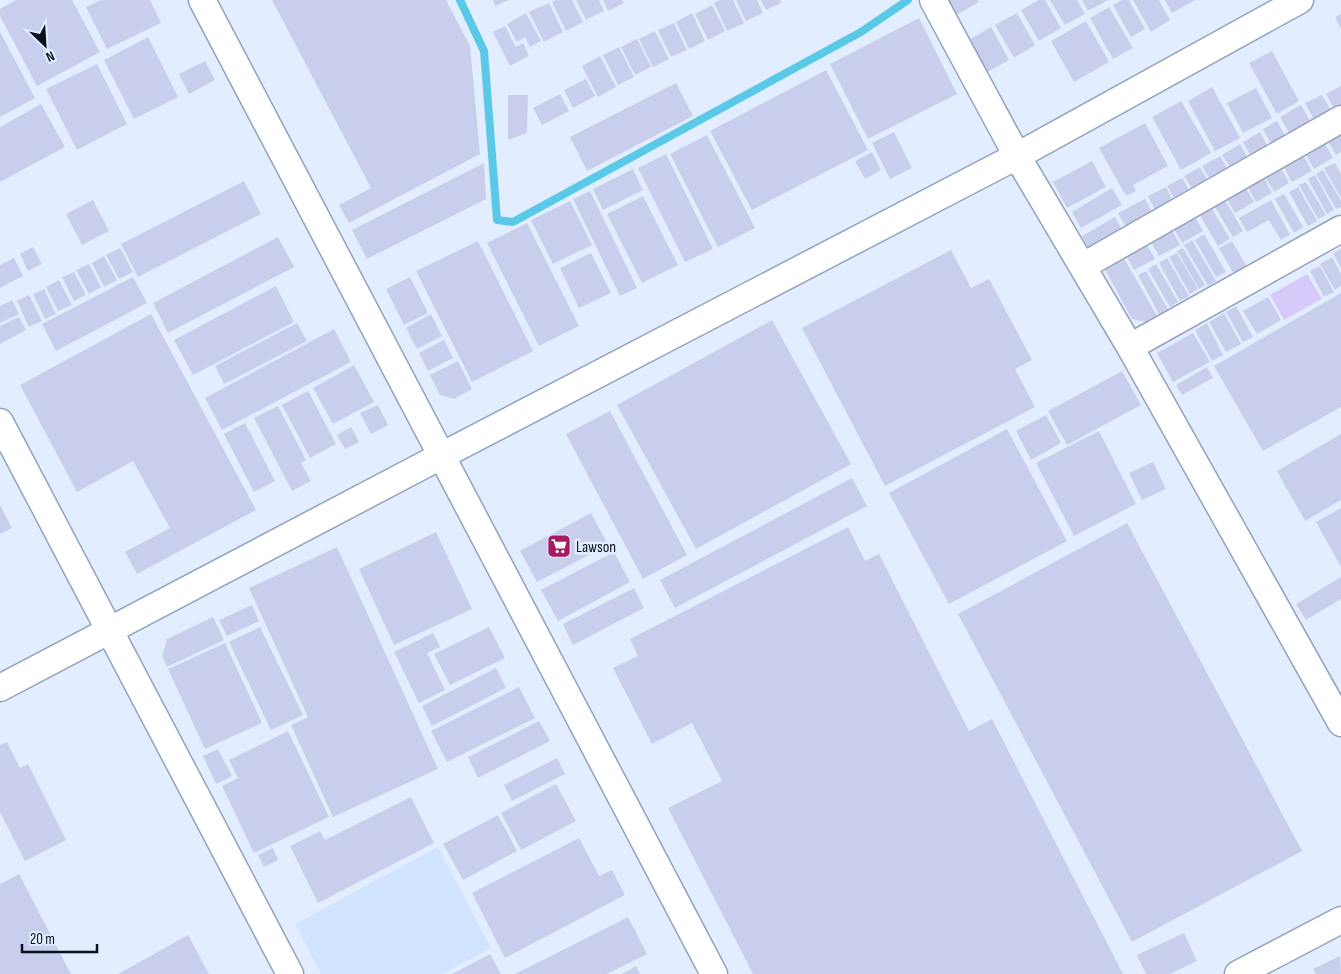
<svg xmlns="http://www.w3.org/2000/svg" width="1341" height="974" font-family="'Sofia Sans Condensed',sans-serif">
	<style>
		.built { fill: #d1e4ff }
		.green { fill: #d7cafb }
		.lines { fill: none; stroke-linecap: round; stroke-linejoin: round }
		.stream { stroke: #5ac9e7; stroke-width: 8 }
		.building { fill: #c9ceed }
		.minor-casing { stroke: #92a3bd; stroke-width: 29 }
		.minor { stroke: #fff; stroke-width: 26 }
		.labels { text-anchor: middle; stroke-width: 5; stroke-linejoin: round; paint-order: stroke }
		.poi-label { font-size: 16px; fill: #0b111b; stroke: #e2eeff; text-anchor: start }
	</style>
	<rect width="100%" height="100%" fill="#e2eeff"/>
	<!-- built -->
	<path class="built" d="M438 847 491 948 442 974H321L295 924Z"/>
	<!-- green -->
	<path class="green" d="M1307 274 1322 299 1284 320 1270 295Z"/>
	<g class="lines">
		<!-- stream -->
		<path class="stream" d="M460 0 484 51 497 220 513 222 861 32 908 0"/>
	</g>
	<!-- building -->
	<path class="building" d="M16 0H72L100 52 37 86 0 16V9Z
		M101 0H150L161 23 107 49 86 7Z
		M272 0H446L470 46 480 154 349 223 339 205 371 188Z
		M493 0H509L495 6Z
		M556 0H572L583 22 566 31 552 2Z
		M576 0H599L604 11 586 20Z
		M603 0H622L624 3 608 11Z
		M720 0H733L744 23 727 31 714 3Z
		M736 0H757L763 13 746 21Z
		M761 0H780L781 3 766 10Z
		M946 0H977L979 2 955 16Z
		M1039 0H1045L1061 28 1039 41 1021 10Z
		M1050 0H1077L1085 14 1065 25Z
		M1082 0H1108L1088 11Z
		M1122 0H1129L1145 29 1131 37 1113 5Z
		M1133 0H1159L1170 20 1151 32Z
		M1165 0H1195L1172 13Z
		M549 3 563 32 544 42 529 12Z
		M712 5 725 31 708 40 695 14Z
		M1109 7 1133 48 1113 59 1090 18Z
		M526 13 541 41 530 47 525 37 517 42 507 24Z
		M692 13 705 41 689 49 676 22Z
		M1017 13 1035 45 1014 58 995 25Z
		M1341 14V29L1335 17Z
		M919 18 957 94 868 139 830 64Z
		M1086 21 1109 62 1074 82 1051 41Z
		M674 23 687 50 671 57 658 30Z
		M505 26 516 47 523 43 529 56 510 66 493 32Z
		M991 27 1009 60 988 72 969 40Z
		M655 31 669 59 653 67 639 39Z
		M0 32 35 98 0 117Z
		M148 37 178 97 134 119 104 60Z
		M637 39 651 67 635 75 621 47Z
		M619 47 634 77 618 85 603 55Z
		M1272 51 1299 101 1277 114 1249 63Z
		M600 56 616 87 598 97 582 66Z
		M205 61 215 80 189 94 179 74Z
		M97 64 127 124 77 150 46 89Z
		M826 70 868 150 752 210 710 131Z
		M586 79 595 96 573 108 564 90Z
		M676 83 693 116 587 171 570 137Z
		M1341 86V106L1335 110 1326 94Z
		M1212 87 1240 138 1215 151 1188 101Z
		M1256 88 1272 118 1243 133 1227 103Z
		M560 94 569 111 542 125 533 108Z
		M508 95H528L527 133 508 140Z
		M1322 95 1333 114 1316 123 1305 103Z
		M1181 101 1211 153 1181 170 1152 117Z
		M41 104 65 147 0 182V127Z
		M1301 105 1312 124 1291 136 1280 117Z
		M1277 121 1287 140 1273 148 1263 129Z
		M1145 123 1168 166 1133 185 1136 191 1126 196 1099 148Z
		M894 132 912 168 890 179 872 143Z
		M1260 132 1269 149 1252 158 1243 142Z
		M1341 132V152L1336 155 1327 140Z
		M707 135 755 228 718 247 670 154Z
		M1324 142 1333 158 1314 169 1305 153Z
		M1240 144 1249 160 1232 170 1222 155Z
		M872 152 881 170 865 179 855 161Z
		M666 154 713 249 685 262 638 168Z
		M1303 155 1312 171 1292 182 1283 166Z
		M1220 156 1229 171 1211 181 1202 166Z
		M1092 161 1106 187 1067 208 1053 182Z
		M484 163 486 199 367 259 352 230Z
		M1335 163 1341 174V198L1324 168Z
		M1280 166 1289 183 1274 192 1264 175Z
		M1200 167 1209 183 1194 192 1184 176Z
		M633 169 643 190 603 210 593 189Z
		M1323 170 1341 201V207L1336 209 1316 174Z
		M1315 175 1334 210 1327 214 1308 179Z
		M1263 176 1272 193 1256 202 1247 185Z
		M1182 178 1191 193 1176 201 1167 186Z
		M244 181 261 214 138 277 121 244Z
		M1306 182 1326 215 1318 219 1299 185Z
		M1244 185 1254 202 1235 213 1225 196Z
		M1166 187 1174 203 1156 212 1148 196Z
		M1298 187 1317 221 1308 226 1289 192Z
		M1112 188 1122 205 1081 228 1072 212Z
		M590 191 637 288 620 296 573 199Z
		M1284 194 1303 227 1294 233 1275 199Z
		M643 196 678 265 642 283 607 214Z
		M1224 198 1243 231 1233 237 1213 204Z
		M1145 199 1154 215 1127 229 1118 213Z
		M93 200 109 231 82 245 66 214Z
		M1271 200 1290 235 1281 240 1269 220 1247 232 1239 218Z
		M570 201 592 245 553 264 531 220Z
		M1210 205 1230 239 1218 246 1198 212Z
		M1194 215 1203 231 1182 243 1173 227Z
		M1115 217 1123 232 1090 251 1082 236Z
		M527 223 579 326 539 346 487 243Z
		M1171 228 1180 245 1159 256 1150 240Z
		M1204 234 1226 272 1216 277 1195 240Z
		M278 237 294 267 168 333 153 303Z
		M1192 240 1216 281 1208 286 1184 245Z
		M478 241 533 351 472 382 416 271Z
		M1232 241 1248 269 1235 276 1219 248Z
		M1146 243 1155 259 1134 270 1125 254Z
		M33 247 42 264 28 271 20 254Z
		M120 248 133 272 119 279 106 255Z
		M1183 248 1205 285 1199 289 1177 251Z
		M1341 249V268L1333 253Z
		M951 250 971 288 989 279 1032 360 1015 369 1035 407 885 486 802 328Z
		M591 253 611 293 579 308 560 268Z
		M1121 253 1157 316 1146 322 1132 319 1102 264Z
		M1177 253 1198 289 1190 294 1169 257Z
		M104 256 117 280 104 287 92 263Z
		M1332 257 1341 274V286L1335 290 1320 264Z
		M14 258 23 276 0 288V265Z
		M1167 258 1189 296 1180 301 1159 263Z
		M89 264 101 287 89 294 76 270Z
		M1156 264 1178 302 1170 307 1148 269Z
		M1320 266 1334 292 1324 297 1310 271Z
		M1146 271 1168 309 1159 314 1138 275Z
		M74 272 86 295 74 301 62 277Z
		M133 277 147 303 56 351 42 324Z
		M410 277 428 313 404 325 386 289Z
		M59 280 72 305 58 311 46 287Z
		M276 286 294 322 193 375 174 340Z
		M44 289 56 314 45 319 33 294Z
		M1341 293V407L1263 451 1214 366Z
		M29 295 42 321 29 327 17 301Z
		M1268 297 1281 320 1257 334 1243 311Z
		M12 300 19 314 0 323V306Z
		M1236 306 1253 337 1243 342 1226 312Z
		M1224 313 1241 344 1226 352 1209 322Z
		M151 314 256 510 137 574 125 552 170 528 133 461 77 492 20 385Z
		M431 314 442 336 417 349 406 328Z
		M19 317 26 330 0 344V326Z
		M772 320 851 464 696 549 617 405Z
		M297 323 307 341 224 384 215 366Z
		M1207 323 1223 355 1212 361 1195 330Z
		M334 329 351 362 222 430 205 398Z
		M1193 333 1210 362 1173 382 1157 353Z
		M444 340 453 358 428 371 419 353Z
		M458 361 472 389 454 399 440 395 430 375Z
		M354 365 374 402 333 424 313 388Z
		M1207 367 1213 378 1182 395 1176 385Z
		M1122 371 1141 405 1067 445 1048 411Z
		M308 391 336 444 310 458 282 405Z
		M378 405 388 425 371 434 360 413Z
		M278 406 306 460 301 463 311 481 292 491 254 418Z
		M610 411 687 555 643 579 566 434Z
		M1046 415 1061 443 1031 460 1016 431Z
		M245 423 275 481 254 492 224 434Z
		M351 427 359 442 345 449 337 435Z
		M1007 429 1067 541 949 604 889 493Z
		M1099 431 1136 504 1074 536 1036 463Z
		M1341 434V500L1305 521 1277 471Z
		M1153 462 1166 489 1142 500 1129 473Z
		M852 478 867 506 675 608 660 580Z
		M0 505 12 528 0 534Z
		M1341 508V567L1316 522Z
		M591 513 608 545 537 582 520 551Z
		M1127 523 1302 851 1132 942 958 614Z
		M848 527 865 561 879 554 969 731 992 719 1123 974H753L668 808 722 781 692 723 652 744 613 668 638 656 630 639Z
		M436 532 472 609 394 645 359 569Z
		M337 547 438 769 333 817 291 725 308 717 249 588Z
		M614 552 630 582 558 621 541 590Z
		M1341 577V599L1306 620 1296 604Z
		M634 588 644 608 573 645 563 624Z
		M252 605 259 621 227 636 219 620Z
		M213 617 224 640 167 667 162 656 167 639Z
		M260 627 303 715 271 730 229 642Z
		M489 627 505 658 450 685 434 654Z
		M433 633 440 647 427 653 445 690 419 703 394 652Z
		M225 643 262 723 205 749 168 669Z
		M496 668 506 688 432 726 422 706Z
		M519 687 535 718 447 762 431 731Z
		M539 721 550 741 478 778 468 757Z
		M288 731 329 817 254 853 222 786 238 778 229 760Z
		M7 742 20 768 28 764 66 840 25 861 0 812V745Z
		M218 749 232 776 216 784 203 756Z
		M557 758 565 774 512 801 504 785Z
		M556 784 576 821 521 850 501 813Z
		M411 797 434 843 318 903 290 846 320 831 325 840Z
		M498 815 517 851 463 880 443 844Z
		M579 838 599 876 612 870 625 895 505 958 472 893Z
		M273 848 278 860 264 867 258 855Z
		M19 874 71 974H0V884Z
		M628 917 647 954 607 974H515Z
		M1184 933 1197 961 1170 974H1146L1137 955Z
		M188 935 209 974H118Z
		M490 954 501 974H452Z
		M1340 956 1341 974H1316L1313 969Z
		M636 966 640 974H622Z"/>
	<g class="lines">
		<!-- minor casing -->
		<g class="minor-casing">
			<path id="minor" d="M202 0 714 974
				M933 0 1017 156 1130 347 1341 723
				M1083 266 1341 119
				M1130 347 1341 229
				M0 422 290 974
				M0 688 441 456 1017 156 1300 0
				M1238 974 1341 920"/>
		</g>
		<!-- minor -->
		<use href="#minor" class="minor"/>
	</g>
	<!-- icons -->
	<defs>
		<g id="supermarket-square" transform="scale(1.25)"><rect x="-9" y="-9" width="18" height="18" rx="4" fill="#a51a62" stroke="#e2eeff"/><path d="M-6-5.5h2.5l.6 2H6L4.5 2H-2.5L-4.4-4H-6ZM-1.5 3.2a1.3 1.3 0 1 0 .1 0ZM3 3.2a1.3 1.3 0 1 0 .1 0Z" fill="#fff"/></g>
	</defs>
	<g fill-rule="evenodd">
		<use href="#supermarket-square" x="559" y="546"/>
	</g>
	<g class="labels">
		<!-- poi labels -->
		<g class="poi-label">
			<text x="576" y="552">Lawson</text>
		</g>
	</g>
	<!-- north arrow -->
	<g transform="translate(45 45) rotate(155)" stroke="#e2eeff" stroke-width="4" paint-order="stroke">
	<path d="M0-4L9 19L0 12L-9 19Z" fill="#0b111b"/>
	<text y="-8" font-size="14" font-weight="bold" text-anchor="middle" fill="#0b111b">N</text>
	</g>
	<!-- scale -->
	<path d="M22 944v8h75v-8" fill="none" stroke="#0b111b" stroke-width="2.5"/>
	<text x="30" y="944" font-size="15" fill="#0b111b" stroke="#e2eeff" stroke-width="4" paint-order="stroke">20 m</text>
</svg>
